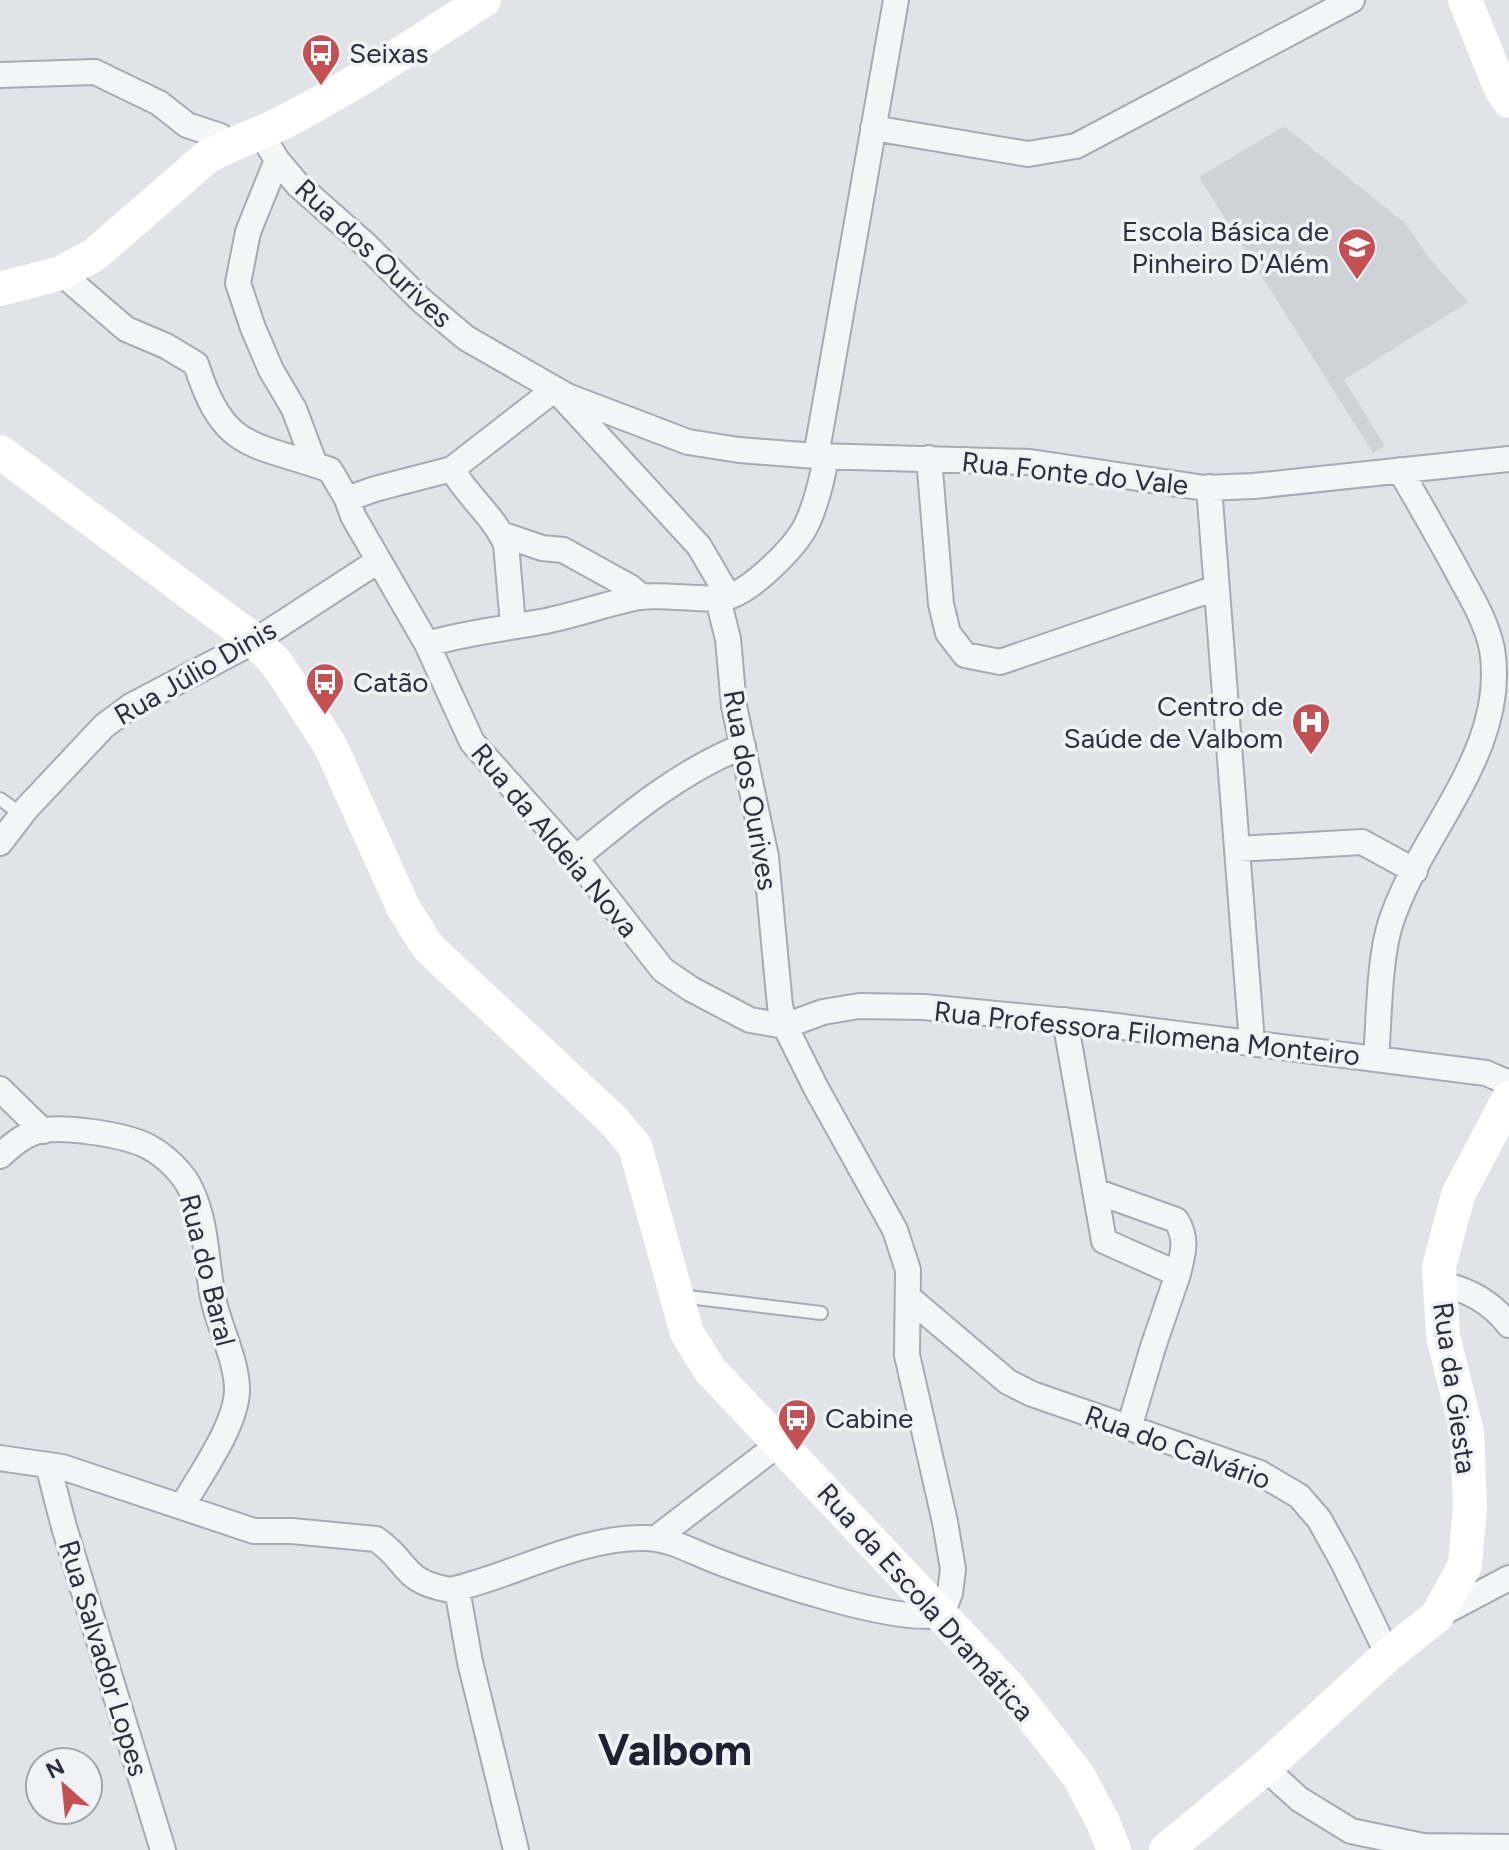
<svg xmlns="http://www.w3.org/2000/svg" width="1509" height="1850" font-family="Figtree,sans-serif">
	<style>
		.built { fill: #d0d2da }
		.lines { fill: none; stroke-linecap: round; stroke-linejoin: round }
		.lane-casing { stroke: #a7aab3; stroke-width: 16 }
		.street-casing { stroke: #a7aab3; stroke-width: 28 }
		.lane { stroke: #f4f5f7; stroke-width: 12 }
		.street { stroke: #f4f5f7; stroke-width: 24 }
		.secondary { stroke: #fff; stroke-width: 34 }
		.labels { text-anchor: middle; stroke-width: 7; stroke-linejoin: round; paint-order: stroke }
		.poi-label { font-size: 28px; fill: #2b303f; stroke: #f1f2f6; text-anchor: start }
		.street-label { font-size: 28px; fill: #2b303f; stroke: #f1f2f6 }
		.town-label { font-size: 44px; font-weight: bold; fill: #1d2130; stroke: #f1f2f6 }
	</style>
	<rect width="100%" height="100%" fill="#e1e3e9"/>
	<!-- built -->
	<path class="built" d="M1284 126 1405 223 1430 259 1468 302 1344 380 1385 446 1373 453 1199 177Z"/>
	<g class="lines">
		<!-- lane casing -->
		<g class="lane-casing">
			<path id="lane" d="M0 799 21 814
				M680 1296 821 1313"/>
		</g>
		<!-- street casing -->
		<g class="street-casing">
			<path id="street" d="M0 75 95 72 159 103 187 125 220 136 227 145
				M873 128 1028 154 1076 146 1352 0
				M260 132 277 160 298 185 366 245 421 300 466 338 567 396 688 442 739 450 816 456 1030 462 1205 488 1254 486 1509 459
				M277 160 248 232 238 283 253 328 271 370 294 409 315 465
				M61 273 126 329 166 346 196 364C224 453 253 442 330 470L347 499 353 516 427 644 472 742 574 856 663 970 691 989 750 1020 785 1026 823 1012 859 1006 924 1007 1100 1024 1486 1073 1509 1083
				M816 456 896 0
				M929 458 941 604 948 633 965 655 1000 662 1216 588
				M452 469C467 496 493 515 506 544L513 625
				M1209 487 1252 1043
				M347 499 375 489 452 469 555 389
				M501 534 542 548 563 550 630 587 642 597
				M427 644C465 633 502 629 540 622 574 616 607 603 640 597 664 593 714 603 731 596 754 587 790 552 803 531 814 513 823 477 826 456
				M0 843 26 809 104 726 131 706 255 641 378 561
				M1237 849 1362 842 1415 871
				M576 858C629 814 679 772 743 746
				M1065 1020 1104 1241 1178 1274 1153 1347 1129 1428
				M1376 1059C1379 1021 1379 960 1390 925 1418 834 1509 752 1492 649 1487 625 1475 603 1463 582 1443 544 1421 507 1400 470
				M0 1089 43 1131
				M0 1156C11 1146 21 1137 35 1132 59 1124 127 1135 149 1147 165 1156 183 1172 191 1190 207 1223 206 1263 213 1298 219 1327 238 1363 237 1392 235 1428 199 1476 182 1507
				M1095 1191 1176 1220C1188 1239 1183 1253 1178 1274
				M1440 1284C1468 1289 1491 1302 1509 1325
				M908 1297 1008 1382 1032 1394 1260 1473 1299 1496 1319 1519 1344 1564 1388 1655
				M0 1458 62 1467 254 1531H292L376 1539C410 1562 400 1581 450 1590 513 1576 579 1537 644 1538 671 1538 694 1553 719 1562 764 1579 900 1626 942 1614L950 1593 953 1569 945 1522 907 1355 908 1270 895 1230 816 1088 785 1026 780 1006 766 857 734 706 728 639 718 599 723 587 699 546 555 389
				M48 1465 64 1527 163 1850
				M655 1539 780 1443
				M457 1589 470 1662 516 1850
				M1437 1616 1509 1578
				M1265 1768 1299 1799 1351 1831 1423 1846 1509 1847"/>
		</g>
		<!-- lane -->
		<use href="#lane" class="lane"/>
		<!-- street -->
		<use href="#street" class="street"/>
		<!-- secondary -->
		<path class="secondary" d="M1465 0 1500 87 1509 101
			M0 289 61 273 94 255 207 157C233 142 260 135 286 121 354 85 419 42 484 0
			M0 452 255 641 277 664 330 745 404 909 428 947 613 1120 635 1146 687 1333 710 1370 1009 1687 1078 1775 1103 1822 1114 1850
			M1166 1850 1265 1768 1388 1655 1437 1616 1465 1565 1470 1507 1467 1432 1443 1336 1439 1267 1458 1195 1509 1098"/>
	</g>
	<!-- icons -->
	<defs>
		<g id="bus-pin" transform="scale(2)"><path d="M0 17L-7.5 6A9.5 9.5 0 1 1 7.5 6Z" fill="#c35154" stroke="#f1f2f6"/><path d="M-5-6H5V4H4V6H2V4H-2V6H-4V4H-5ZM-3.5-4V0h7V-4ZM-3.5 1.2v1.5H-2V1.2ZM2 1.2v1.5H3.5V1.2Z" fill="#fff"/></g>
		<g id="school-pin" transform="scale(2)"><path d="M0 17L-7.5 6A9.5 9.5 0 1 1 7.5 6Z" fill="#c35154" stroke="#f1f2f6"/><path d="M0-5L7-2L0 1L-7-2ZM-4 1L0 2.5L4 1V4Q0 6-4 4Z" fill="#fff"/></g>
		<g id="hospital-pin" transform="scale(2)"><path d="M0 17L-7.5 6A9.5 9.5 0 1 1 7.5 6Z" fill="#c35154" stroke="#f1f2f6"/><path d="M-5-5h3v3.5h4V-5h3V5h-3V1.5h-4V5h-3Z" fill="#fff"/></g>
	</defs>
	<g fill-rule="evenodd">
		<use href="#bus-pin" x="321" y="53"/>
		<use href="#school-pin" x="1357" y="247"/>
		<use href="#bus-pin" x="325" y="682"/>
		<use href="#hospital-pin" x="1311" y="722"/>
		<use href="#bus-pin" x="797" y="1418"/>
	</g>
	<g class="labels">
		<!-- poi labels -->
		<g class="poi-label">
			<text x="349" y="63">Seixas</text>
			<text x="1329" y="241" text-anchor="end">Escola Básica de<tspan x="1329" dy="32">Pinheiro D'Além</tspan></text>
			<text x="353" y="692">Catão</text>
			<text x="1283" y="716" text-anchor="end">Centro de<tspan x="1283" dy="32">Saúde de Valbom</tspan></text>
			<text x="825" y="1428">Cabine</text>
		</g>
		<!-- street labels -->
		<g class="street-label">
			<text transform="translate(374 253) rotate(43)" y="10">Rua dos Ourives</text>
			<text transform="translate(1075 473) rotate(6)" y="10">Rua Fonte do Vale</text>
			<text transform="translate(195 672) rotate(-30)" y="10">Rua Júlio Dinis</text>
			<text transform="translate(751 790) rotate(80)" y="10">Rua dos Ourives</text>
			<text transform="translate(555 840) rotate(50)" y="10">Rua da Aldeia Nova</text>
			<text transform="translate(1147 1033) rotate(6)" y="10">Rua Professora Filomena Monteiro</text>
			<text transform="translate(208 1270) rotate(76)" y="10">Rua do Baral</text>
			<text transform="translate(1455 1388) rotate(82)" y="10">Rua da Giesta</text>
			<text transform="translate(1178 1447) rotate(20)" y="10">Rua do Calvário</text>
			<text transform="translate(926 1602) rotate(48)" y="10">Rua da Escola Dramática</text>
			<text transform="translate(104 1658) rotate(73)" y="10">Rua Salvador Lopes</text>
		</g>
		<!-- town labels -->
		<g class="town-label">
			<text x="675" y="1765">Valbom</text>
		</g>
	</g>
	<!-- north arrow -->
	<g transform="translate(64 1786) rotate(333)"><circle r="38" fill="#f1f2f6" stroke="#a2a4ad" stroke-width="2"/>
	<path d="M0-6L14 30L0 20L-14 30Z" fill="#c35154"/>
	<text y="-12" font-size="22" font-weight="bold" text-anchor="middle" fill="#2b303f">N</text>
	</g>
</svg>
